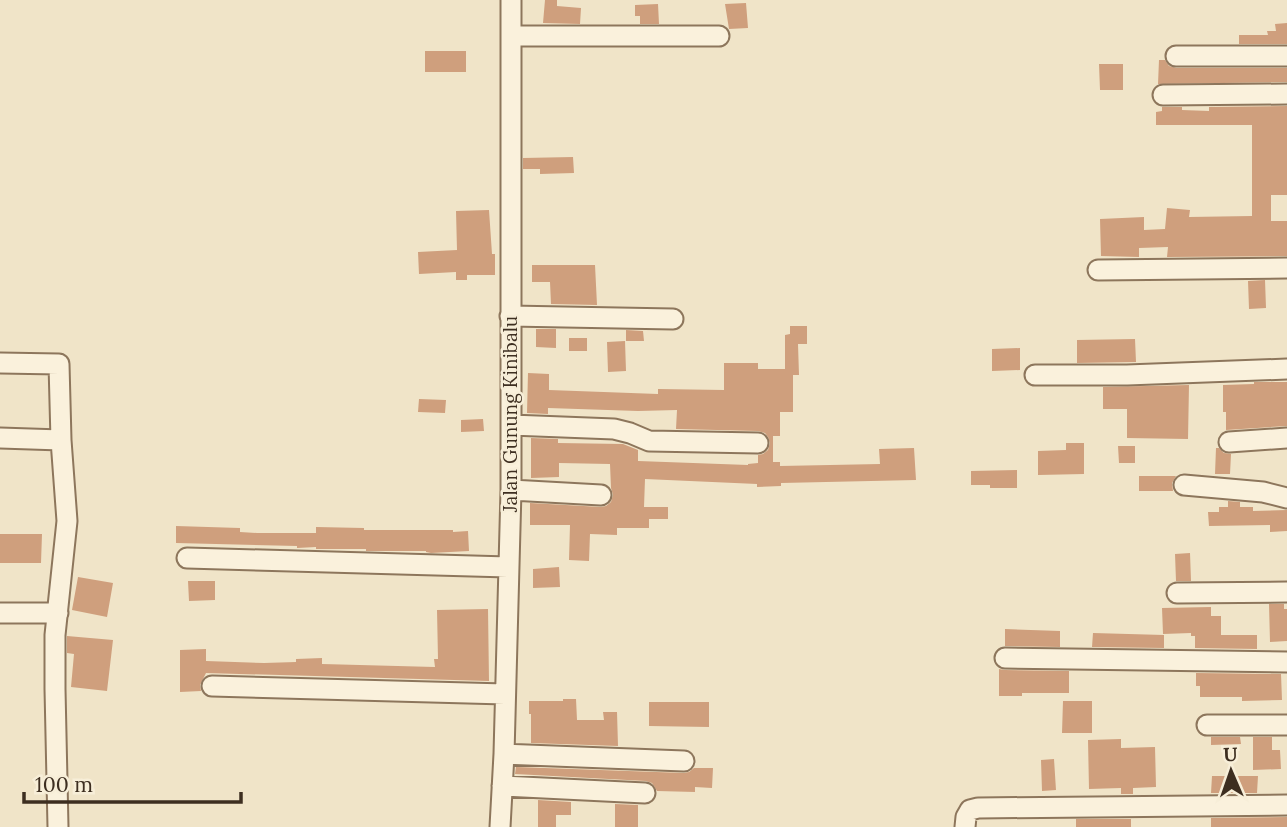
<svg xmlns="http://www.w3.org/2000/svg" width="1287" height="827" font-family="Lora,serif">
	<style>
		.building { fill: #cf9f7d }
		.lines { fill: none; stroke-linecap: round; stroke-linejoin: round }
		.minor-casing { stroke: #8d765c; stroke-width: 23 }
		.minor { stroke: #faf1dc; stroke-width: 19 }
		.labels { text-anchor: middle; stroke-width: 5; stroke-linejoin: round; paint-order: stroke }
		.street-label { font-size: 19px; fill: #3d2e20; stroke: #f7eed8 }
	</style>
	<rect width="100%" height="100%" fill="#f0e4c8"/>
	<!-- building -->
	<path class="building" d="M545 0H557V6L581 8 580 24 543 23Z
		M746 3 748 28 729 29 725 4Z
		M658 4 659 24H640V16H635V5Z
		M1287 23V44H1239V35H1268L1267 31H1276L1275 24Z
		M425 51H466V72H425Z
		M1159 60H1165L1169 66 1176 68H1287V82L1158 84Z
		M1099 64H1123V90H1100Z
		M1287 106V195H1271V221H1287V256L1167 257 1168 247 1139 248V257L1101 256 1100 219 1144 217V230L1165 229 1167 208 1190 210 1189 217 1252 216V125H1156V112L1162 111V107H1182V110L1209 111V107Z
		M573 157 574 173 540 174V169H523V158Z
		M489 210 492 254H495V275H467V280H456V272L419 274 418 252 457 250 456 211Z
		M532 265H595L597 305 551 304 550 282H532Z
		M1265 280 1266 308 1249 309 1248 281Z
		M790 326H807V344H798L799 375H793V412H780V436H773V462H780V466L880 464 879 449 914 448 916 480 781 483V486L757 487V484L645 479 644 507H668V519H649V528H617V535L590 534 589 561 569 560 570 525H530V503L601 507 606 506 611 502 613 495 611 488 610 464 559 463V477L531 478V438L558 439V443L623 444 638 450V461L748 465V464L758 463V455L763 454 768 450 770 443 768 437 765 433 758 431 676 429 677 410 638 411 548 408V414L527 413 528 373 549 374V390L658 394V389L724 390V363H758V369H785V335L790 334Z
		M536 329H556V348L536 347Z
		M626 330 643 331 644 341H626Z
		M569 338H587V351H569Z
		M1135 339 1136 362 1077 363V340Z
		M625 341 626 371 608 372 607 342Z
		M1020 348V370L992 371V349Z
		M1254 382H1287V426L1226 430V412H1223V385L1254 384Z
		M1189 385 1188 439 1127 438V409H1103V387Z
		M419 399 446 400 445 413 418 412Z
		M483 419 484 431 461 432V420Z
		M1066 443H1084V474L1038 475V451L1066 450Z
		M1118 446H1135V463H1119Z
		M1216 448H1219L1224 453 1231 454 1230 474H1215Z
		M1017 470V488H990V485H971V471Z
		M1139 476H1176L1172 483 1173 491H1139Z
		M1228 501 1240 502V507H1253V511L1287 510V531L1270 532V525L1209 526 1208 512H1219V507H1228Z
		M176 526 240 528V532L257 533H316V527L364 528V530H453V532L468 531 469 551 431 553 426 552V551H366V549H316V547L297 548V546L176 543Z
		M0 534H42L41 563H0Z
		M1190 553 1191 581H1176L1175 554Z
		M559 567 560 587 533 588V569Z
		M78 577 113 583 107 617 72 610Z
		M188 581H215V600L189 601Z
		M1269 604H1284V609H1287V641L1270 642Z
		M1211 607V616H1221V635H1257V649L1195 648V636H1191V633L1163 634 1162 608Z
		M488 609 489 681 206 673 200 685 201 691 180 692V650L206 649V661L264 663 296 662V659L322 658V664L435 667 434 659H438L437 610Z
		M1005 629 1060 631V647L1005 646Z
		M1093 633 1164 635V648L1092 647Z
		M67 636 113 640 107 691 71 687 74 654 67 653Z
		M999 669 1005 670 1069 671V693H1022V696H999Z
		M1196 673 1281 674 1282 700 1242 701V697H1200V686H1196Z
		M563 699H576L577 720H604L603 712H617L618 746 531 743V714H529V701H563Z
		M1063 701H1092V733H1062Z
		M649 702H709V727L649 726Z
		M1211 737H1240L1241 744 1211 745Z
		M1253 737H1272V750H1280L1281 769 1253 770Z
		M1121 739V748L1155 747 1156 787 1133 788V794H1121V788L1089 789 1088 740Z
		M1054 759 1056 790 1042 791 1041 760Z
		M516 767 684 773 689 772 694 768H713L712 788 695 787V792L657 791 652 783 646 781 515 774Z
		M1212 776H1258L1257 793H1211Z
		M538 800 571 802V815H556V827H538Z
		M615 804 638 805V827H615Z
		M1287 817V827H1211V818Z
		M1076 819H1131V827H1076Z"/>
	<g class="lines">
		<!-- minor casing -->
		<g class="minor-casing">
			<path id="minor" d="M512 36H719
				M1176 56H1287
				M1163 95 1287 94
				M1098 270 1287 268
				M510 316 673 319
				M0 363 59 364 61 440
				M1035 375H1127L1287 369
				M511 425 614 429 630 433 649 441 758 443
				M0 438 61 440 67 521 55 635V689L58 827
				M1229 442 1287 438
				M1184 485 1263 492 1287 498
				M511 490 601 495
				M187 558 508 567
				M1177 593 1287 592
				M0 613H58
				M1005 658 1287 662
				M212 686 505 694
				M1207 725H1287
				M504 754 684 761
				M502 786 645 793
				M500 827 504 754 511 490V0
				M965 827 966 817 970 810 978 808 1287 805"/>
		</g>
		<!-- minor -->
		<use href="#minor" class="minor"/>
	</g>
	<g class="labels">
		<!-- street labels -->
		<g class="street-label">
			<text transform="translate(510 414) rotate(-90)" y="7">Jalan Gunung Kinibalu</text>
		</g>
	</g>
	<!-- north arrow -->
	<g transform="translate(1231 771) rotate(358)" stroke="#f7eed8" stroke-width="5" paint-order="stroke">
	<path d="M0-5L12 26L0 18L-12 26Z" fill="#3d2e20"/>
	<text y="-10" font-size="19" font-weight="bold" text-anchor="middle" fill="#3d2e20">U</text>
	</g>
	<!-- scale -->
	<path d="M24 792v10h217v-10" fill="none" stroke="#3d2e20" stroke-width="3.5"/>
	<text x="35" y="792" font-size="21" fill="#3d2e20" stroke="#f7eed8" stroke-width="5" paint-order="stroke">100 m</text>
</svg>
